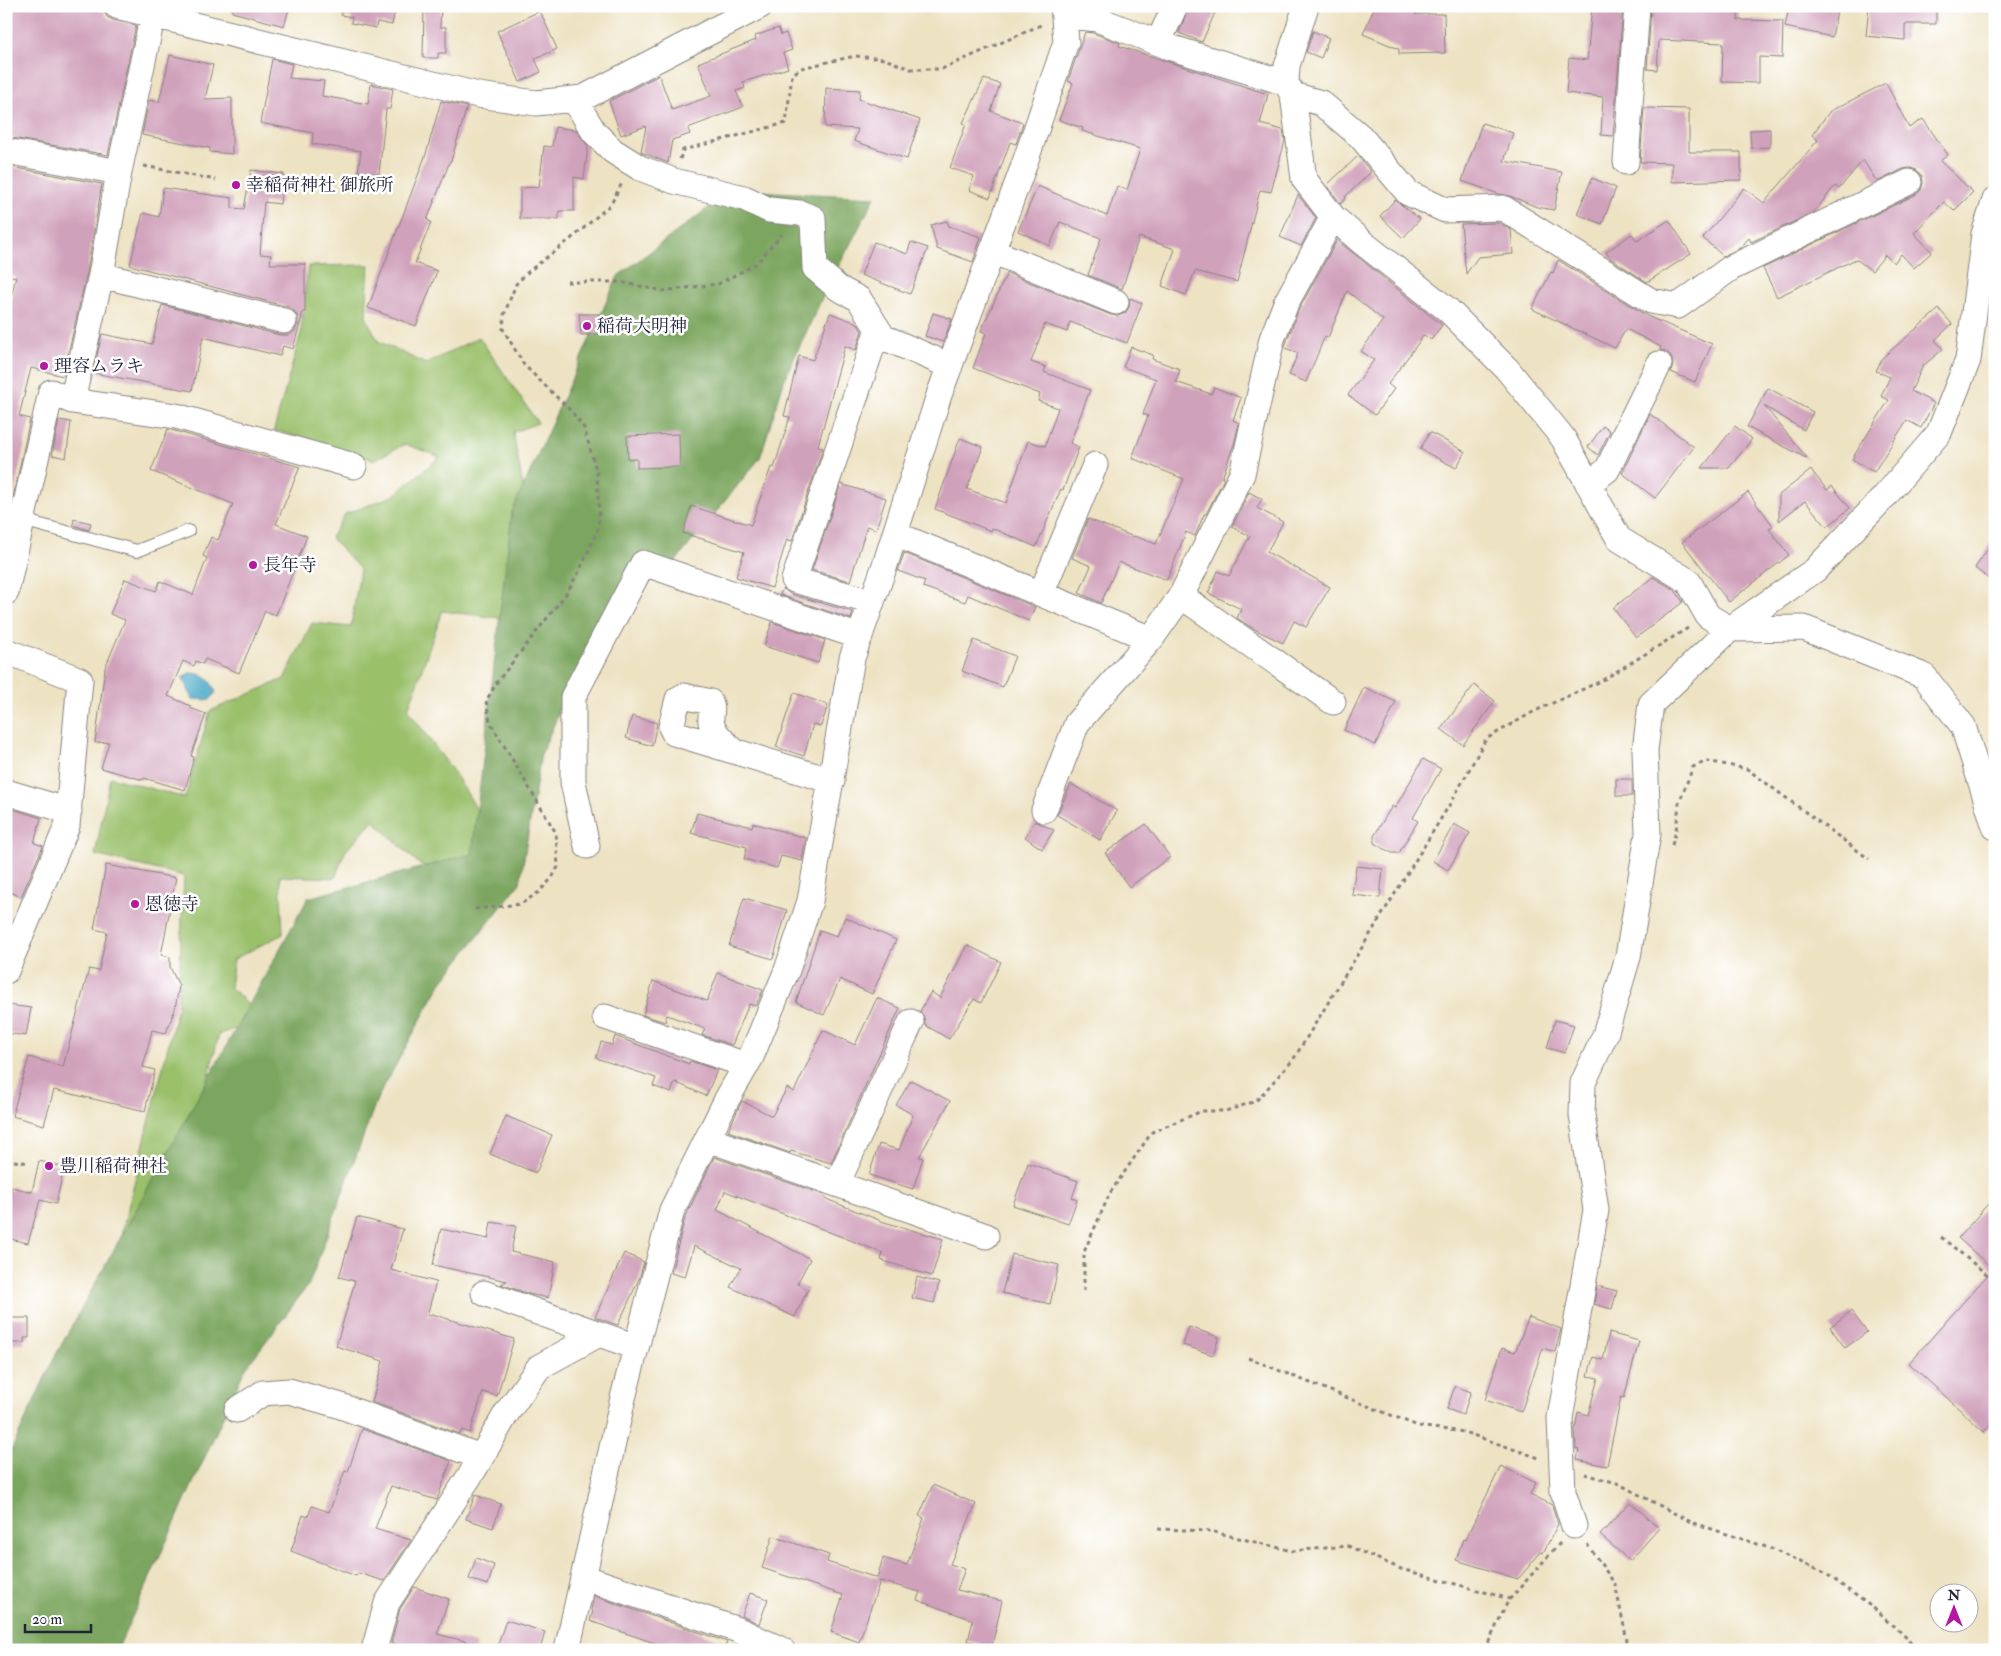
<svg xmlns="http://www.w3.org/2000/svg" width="2001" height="1656" font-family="'IM FELL Double Pica','Noto Serif JP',serif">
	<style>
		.green { fill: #9ac06b; stroke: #5e7153 }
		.forest { fill: #7ba65f; stroke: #4e644d }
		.water { fill: #46a8c6; stroke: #346580 }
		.building { fill: #d0a1bb }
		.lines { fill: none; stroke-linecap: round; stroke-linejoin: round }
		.service-casing { stroke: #88827e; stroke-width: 14 }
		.minor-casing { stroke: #88827e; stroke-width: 27 }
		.path { stroke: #88827e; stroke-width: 3; stroke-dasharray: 4 4; stroke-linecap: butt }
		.service { stroke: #fff; stroke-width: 12 }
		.minor { stroke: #fff; stroke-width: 25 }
		.poi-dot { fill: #b5179e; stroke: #fff; stroke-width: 2 }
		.labels { text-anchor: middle; stroke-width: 5; stroke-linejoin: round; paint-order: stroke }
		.poi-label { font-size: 18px; fill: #22223b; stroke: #fff; text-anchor: start }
	</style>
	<rect width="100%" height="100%" fill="#fff"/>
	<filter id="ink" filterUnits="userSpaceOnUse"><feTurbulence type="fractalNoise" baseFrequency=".02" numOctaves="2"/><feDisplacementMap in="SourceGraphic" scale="10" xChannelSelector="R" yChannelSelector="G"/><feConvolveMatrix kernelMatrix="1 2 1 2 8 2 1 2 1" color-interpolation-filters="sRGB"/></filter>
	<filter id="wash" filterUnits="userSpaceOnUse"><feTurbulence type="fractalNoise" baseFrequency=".0096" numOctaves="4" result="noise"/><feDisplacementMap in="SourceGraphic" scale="20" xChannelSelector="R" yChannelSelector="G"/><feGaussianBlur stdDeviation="1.12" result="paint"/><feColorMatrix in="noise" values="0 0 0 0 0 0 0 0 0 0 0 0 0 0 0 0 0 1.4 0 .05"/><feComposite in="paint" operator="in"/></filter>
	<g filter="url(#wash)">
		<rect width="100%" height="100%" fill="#ede2c2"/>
		<!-- green -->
		<path class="green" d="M369 265 366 317 378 341 426 364 479 337 538 423 513 432 534 546 515 620 442 611 408 710 455 774 486 824 480 875 420 865 373 820 345 852 335 878 280 876 283 934 234 959 230 987 264 1019 219 1034 209 1075 243 1105 222 1273 122 1232 178 1006 184 876 95 855 110 777 185 798 210 711 284 679 312 623 351 627 360 569 331 538 345 514 393 496 440 457 405 444 374 460 274 430 301 333 308 266Z"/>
		<!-- forest -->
		<path class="forest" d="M732 190 875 197 823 296 785 378 760 458 676 561 597 626 541 754 520 883 441 983 377 1099 309 1284 245 1369 117 1650H6V1462L53 1360 308 898 472 854 512 512 618 276Z"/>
		<!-- water -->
		<path class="water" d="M190 673C205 673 210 680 216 692L210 700 193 699 182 678Z"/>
		<g id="blocks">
			<!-- building -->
			<path class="building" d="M6 6H83L104 11 107 17 113 20 136 25 108 155 6 137Z
				M232 6H290L284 26 232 12Z
				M342 6H396L392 25 377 22 376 28 351 23 352 17 341 15Z
				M424 6H441L440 27H446V53H438V58H423Z
				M1189 6H1218L1202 42 1179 33Z
				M1375 6H1417L1415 14H1444L1445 53 1399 54V49L1363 34Z
				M1592 6H1623L1613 136 1601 135 1603 97 1566 93 1569 58 1587 60Z
				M1789 6H1838L1832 37 1785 27Z
				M1869 6H1936V24H1905V40L1866 36Z
				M1692 7 1738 10V20L1783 21 1782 58 1759 57V83L1722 82 1723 43 1659 40 1657 70 1647 69 1651 8 1692 11Z
				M540 11 557 49 535 59 541 72 520 82 497 31Z
				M778 28 781 35 786 33 792 50 783 53 788 68 743 82 745 88 736 91 743 107 688 128 690 134 672 140 668 163 641 152 646 126 621 135 609 101 659 75 672 110 711 96 698 63 756 40 755 36Z
				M1313 31 1329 38 1321 58 1306 52Z
				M1085 32 1093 33 1120 43 1119 46 1268 94 1260 124 1283 130 1285 141 1271 192 1260 190 1237 282 1195 271 1186 295 1162 286 1175 249 1139 237 1122 289 1088 275 1101 238 1060 222 1050 246 1018 231 1038 186 1107 216 1117 186 1127 190 1140 149 1082 131 1083 128 1059 120 1073 83 1068 81Z
				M170 55 213 65 205 99 232 98V154L210 152V148L142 135 149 100 159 102Z
				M272 59 292 64 289 78 324 81 322 96 368 104 371 84 393 89 390 109H386L379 174 358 172 361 151 312 144 313 133 260 123Z
				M984 79 1000 84 991 111 1023 123 1016 144 1010 142 990 198 969 190 974 176 950 168 966 124 963 123Z
				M1886 83 1909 128 1923 119 1948 155 1940 161 1973 192 1954 211 1944 202 1914 233 1932 252 1914 268 1901 254 1894 263 1885 255 1872 271 1856 259 1777 297 1763 268 1915 195 1921 190 1923 183 1922 176 1917 170 1910 168 1903 169 1877 182 1863 160 1839 189 1835 186 1813 213 1751 242 1749 238 1740 248 1723 256 1703 238 1744 188 1764 203 1818 140 1812 135 1830 111Z
				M826 88 860 90 859 99 920 120 907 159 854 141 858 129 825 127Z
				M441 101 467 107 451 161H450L427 220 431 222 415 263 437 271 416 326 368 308 426 154Z
				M1644 108 1689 109V152H1741V180L1672 182V163L1640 162Z
				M1482 123 1513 133 1504 161 1562 172 1554 210 1537 207 1510 196 1499 194 1462 181Z
				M555 127 576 130 588 146 584 179 574 177V211H559V219H520V188L539 187 544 146 552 147Z
				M1770 129V147L1751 148 1750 130Z
				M1358 156 1371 172 1345 197 1346 198 1341 204 1327 185Z
				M6 166 102 184 87 272 63 376 31 368 19 416 30 419 12 502 6 501V317L16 277 6 275Z
				M251 170 284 174 280 204 264 202 260 254 271 255 270 264H305V312H303L293 349 283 346 280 356 203 337 192 391 93 373 102 334 152 344 162 305 280 335H288L295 331 298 324V317L294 311 288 307 130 265 143 213 159 217 163 188 232 198V208L244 209Z
				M1592 178 1616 188 1602 224 1577 214Z
				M1298 195 1316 218 1301 246 1280 237Z
				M1395 200 1420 219 1403 238 1380 216Z
				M1669 220 1691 254 1647 282 1610 258 1606 252 1632 234 1637 241Z
				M947 221 949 226 981 237 973 262 937 249 931 225Z
				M1499 223 1511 230 1513 254 1478 257 1466 274 1461 224Z
				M1337 240 1442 325 1431 340 1424 335 1388 384 1394 389 1375 415 1348 395 1374 360 1361 351 1383 320 1347 291 1328 338 1325 336 1306 382 1289 375 1298 353 1285 348 1286 343 1299 309Z
				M874 242 907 254 911 242 928 248 910 294 861 275Z
				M1558 260 1647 316 1712 344 1695 382 1671 372 1673 364 1671 356 1666 351 1660 350 1661 347 1626 329 1615 348 1532 309 1551 272 1553 273Z
				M1007 273 1111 315 1118 316 1125 313 1129 307 1130 298 1142 303 1127 343 1070 322 1067 332 1045 324 1031 362 1046 367 1044 372 1090 390 1070 443 1079 447 1063 490 1061 489 1036 547 992 528 991 531 935 509 960 438 983 447 967 489 1006 503 1028 441 1045 446 1058 408 1038 401 1040 394 973 368 986 333 981 331Z
				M1939 309 1952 324 1935 340 1943 349 1923 366 1911 391 1934 403 1921 428 1907 420 1874 472 1852 459 1889 400 1881 396 1890 377 1876 371 1882 358Z
				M830 313 857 323 862 331 856 350 845 346 818 446 823 448 792 541 787 539 772 588 736 577 744 552 683 533 691 506 751 525 771 467 774 468 790 417 784 416 799 356 813 360Z
				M933 313 952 319 943 342 925 336Z
				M579 314H599V334L581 335Z
				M1131 347 1153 355 1152 359 1180 369 1176 382 1211 394 1214 387 1241 398 1233 420 1239 423 1234 444 1222 478 1224 479 1206 514H1204L1195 536 1186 532 1167 580 1119 562 1101 603 1079 593 1091 566 1072 558 1088 519 1134 537V536L1156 544 1184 479 1132 458 1148 416 1143 414 1156 379 1123 367Z
				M1768 388 1813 412 1804 430 1764 406 1808 459 1747 427Z
				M1650 414 1694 447 1655 498 1622 473Z
				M59 420 71 422 66 458 52 455Z
				M1603 426 1610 431 1598 455 1588 447Z
				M1735 426 1752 439 1729 468H1702Z
				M168 429 300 467 276 524 307 536 276 615 265 611 239 673 205 659 203 664 196 661 194 666 183 661 168 696 191 706 190 708 206 714 191 756 194 757 185 790 144 778 143 780 101 768 109 742 95 743 105 668 125 620 110 614 125 579 156 591 160 581 193 595 207 558 203 556 211 537 218 540 233 504 151 471Z
				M1430 432 1465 452 1456 468 1420 449Z
				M679 434 680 467 637 468V459H628L627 436Z
				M1811 470 1827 490 1832 486 1850 508 1827 527 1805 501 1779 521V495Z
				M841 484 886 498 876 529 867 526 850 581 812 570Z
				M1249 492 1262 499 1257 508 1283 522 1267 552 1330 587 1306 627 1294 621 1283 643 1252 628 1237 618 1241 609 1208 593 1218 571 1229 576 1250 536 1232 527Z
				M1748 492 1760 509V510L1761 509 1773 526 1769 529 1789 555 1729 602 1682 542Z
				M74 519 91 523 89 530 73 525Z
				M1995 538V584L1975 568Z
				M904 553 1035 607 1029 621 968 595 965 602 923 587 925 581 898 571Z
				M1653 577 1675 590 1683 602 1636 638 1613 608Z
				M783 588 790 594 853 612 851 619 780 595Z
				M772 622 825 640 818 663 764 646Z
				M974 640 1015 656 1003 687 962 671Z
				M1474 685 1495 701 1463 745 1441 729Z
				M1364 687 1396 702 1375 745 1344 730Z
				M794 693 828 705 821 726 813 724 804 756 776 747Z
				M632 716 657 723 652 746 626 738Z
				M1423 759 1441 769 1413 818 1418 821 1399 853H1392L1374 843V836L1392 806 1395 808Z
				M1616 779H1632V796H1616Z
				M1071 784 1117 811 1100 840 1057 815Z
				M6 807 41 818 34 843 43 846 21 897 6 890Z
				M697 813 752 827 753 823 806 838 802 861 781 856 777 868 744 859 747 847 691 833Z
				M1035 821 1054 830 1042 849 1025 837Z
				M1146 824 1170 857 1129 887 1105 853Z
				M1454 824 1470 833 1448 870 1433 861Z
				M106 865 176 878 161 955 170 957V967L179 986 175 1009 166 1033 152 1030 143 1067 155 1070 145 1111 54 1090 44 1125 12 1116 29 1057 63 1067 89 969 99 971 107 932 94 929Z
				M1356 866 1383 869 1380 898 1352 895Z
				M744 898 787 910 773 959 729 946Z
				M845 917 896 940 872 994 840 979 824 1015 796 1002 820 930 837 936Z
				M967 945 1001 962 981 1003 974 999 949 1039 925 1025V1020L920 1011 931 992 940 998Z
				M718 973 763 990 756 1006 749 1004 732 1045 702 1035 705 1029 667 1015 665 1022 643 1015 653 981 707 1001Z
				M877 998 900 1008 831 1163 791 1151 790 1153 728 1131 742 1101 772 1116 787 1088 794 1092 823 1030 855 1045Z
				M9 1005 31 1008 26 1036 6 1033Z
				M1555 1020 1574 1025 1565 1053 1547 1048Z
				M615 1036 689 1064 690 1061 717 1070 706 1096 675 1082 671 1093 653 1086 656 1078 596 1058 601 1042 612 1045Z
				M911 1080 950 1101 919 1157 923 1158 913 1189 869 1175 879 1144 899 1150 913 1115 896 1105Z
				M506 1116 552 1135 536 1173 490 1154Z
				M714 1157 822 1194 826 1197V1199L884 1222 943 1239 932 1276 881 1260 883 1253 725 1191 717 1210 810 1259 797 1284 808 1289 795 1317 730 1287 741 1268 694 1246 685 1277 671 1273 685 1218Z
				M39 1161 64 1167 56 1204 40 1200 28 1243 6 1238V1190L11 1191 12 1187 32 1192Z
				M1028 1163 1078 1181 1072 1198 1077 1200 1068 1224 1013 1205Z
				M1995 1196V1420L1984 1432 1909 1363 1993 1269 1958 1238Z
				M357 1217 403 1229 391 1270 436 1282 427 1316 432 1314 514 1339 497 1396 483 1392 470 1433 462 1430 460 1434 372 1402 383 1361 336 1346 355 1281 339 1277Z
				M491 1222 516 1226 511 1252 555 1262 548 1298 529 1294 501 1284 507 1281 433 1265 441 1229 488 1239Z
				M624 1253 644 1262 639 1279 618 1325 595 1317Z
				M1012 1254 1059 1265 1050 1304 1002 1293Z
				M917 1277 939 1283 934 1303 912 1298Z
				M1597 1286 1617 1291 1612 1309 1594 1304Z
				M1851 1311 1867 1332 1845 1348 1830 1327Z
				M1529 1317 1561 1329 1555 1352 1543 1348 1521 1412 1485 1400 1502 1348 1515 1352Z
				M6 1318H29V1338H24V1343H6Z
				M1189 1327 1219 1337 1213 1355 1183 1345Z
				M1609 1333 1639 1341 1624 1398 1621 1397 1607 1466 1577 1460 1579 1450 1576 1449 1575 1429 1578 1412 1588 1415 1598 1378 1588 1376 1593 1357 1603 1360Z
				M1455 1386 1471 1392 1463 1415 1447 1409Z
				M362 1429 451 1461 437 1500 391 1486 375 1529 411 1540 384 1581 358 1573 356 1576 291 1551 303 1515 308 1517 312 1506 329 1512 345 1471 348 1472Z
				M1501 1466 1536 1483 1530 1494 1552 1505 1558 1524 1543 1553 1541 1552 1518 1579 1456 1560 1463 1539 1465 1540Z
				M933 1485 976 1504 950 1564 965 1569 957 1590 1002 1601 992 1646 968 1641 973 1620 917 1600 920 1592 880 1581 859 1642 831 1632 843 1595 762 1568 773 1536 829 1555 827 1562 877 1578 883 1558 907 1565 924 1518 919 1516Z
				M475 1495 501 1504 493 1528 466 1519Z
				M1630 1502 1659 1528 1630 1561 1600 1535Z
				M476 1558 494 1565 488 1585 469 1579Z
				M414 1587 449 1599 437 1634 476 1644 475 1650H416L391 1643 400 1609Z
				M750 1593 768 1599 759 1624 742 1616Z
				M594 1596 727 1642 724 1650H675L590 1621 593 1611 591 1610Z
				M506 1620 545 1632 540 1650H496Z"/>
		</g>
	</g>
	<g filter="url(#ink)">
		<use href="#blocks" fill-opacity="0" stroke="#88827e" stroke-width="1"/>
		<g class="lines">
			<!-- service casing -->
			<g class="service-casing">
				<path id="service" d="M22 520 137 551 188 531"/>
			</g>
			<!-- minor casing -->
			<g class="minor-casing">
				<path id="minor" d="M117 6 478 95 536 103 583 98 760 6
					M1306 6 1287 66 1286 83 1293 95 1304 179 1333 217 1363 243 1448 310 1507 369 1563 438 1619 539 1688 581 1708 616 1730 629 1804 628 1924 676 1963 726 1995 827
					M1064 15 1097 19 1169 47 1286 83
					M1158 43 1175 6
					M1293 95 1321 103 1361 137 1408 193 1445 210 1503 208 1651 301 1678 306 1731 268 1909 182
					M574 99 594 132 613 151 640 168 674 181 744 198 769 210 800 213 813 218 815 268 838 288 859 299 883 337 950 366
					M6 151 119 172
					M1626 162 1637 6
					M992 251 1116 302
					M101 275 284 321
					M72 401 176 416 354 466
					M1588 484 1607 470 1659 364
					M895 534 1151 639 1181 596 1242 474 1272 339 1286 303 1333 217
					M6 592 51 392 72 401 101 275 119 172 153 14
					M1041 594 1095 465
					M1181 596 1333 702
					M872 602 794 580 878 329
					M6 651 80 680 67 826 6 971
					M734 751C726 743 713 734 711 722 710 714 714 709 710 702L684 696 678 699 671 727 674 733 832 781
					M6 792 69 811
					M1044 810 1077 723 1151 639
					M587 846 573 782V697L643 563 860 637
					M605 1017 746 1065
					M707 1139 986 1236
					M837 1184 911 1022
					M484 1293 636 1347
					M237 1410 263 1393 289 1391 338 1405 481 1457
					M1574 1526 1563 1492 1560 1418 1596 1210 1582 1115 1583 1083 1605 1035 1628 957 1648 834 1645 750 1651 704 1730 629 1815 570 1885 496 1939 433 1968 360 1984 234 1995 200
					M583 1577 738 1630 782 1650
					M374 1650 387 1603 475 1468 506 1414 539 1367 599 1334
					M567 1650 623 1398 672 1210 727 1099 751 1057 787 970 810 901 852 658 885 565 939 395 1023 168 1066 42 1063 6"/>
			</g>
			<!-- path -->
			<path class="path" d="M680 159 683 150 786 123 792 75 801 68 855 56 885 59 910 69H942L1041 25
				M144 166 216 180
				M567 282H620L663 291 718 284 756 264 782 234
				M1672 845 1676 831 1679 803 1693 767 1707 761 1747 769 1869 859
				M475 909 521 904 539 892 552 878 558 867 556 833 490 722 486 701 497 682 566 594 580 570 598 529 599 514 597 473 584 428 572 412 524 365 503 329 504 315 516 284 529 271 577 234 611 204 622 183
				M6 1160 29 1163
				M1941 1237 1995 1281
				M1084 1291V1252L1110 1193 1152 1132 1202 1111H1226L1256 1101 1293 1060 1453 799 1486 739 1533 712 1601 681 1688 628
				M1248 1358 1418 1426 1464 1432 1539 1458
				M1585 1474 1617 1483 1691 1522 1769 1548 1825 1573 1880 1613 1918 1650
				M1158 1529 1210 1531 1292 1551 1348 1546 1401 1569 1510 1599
				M1587 1544 1615 1584 1629 1650
				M1485 1650 1508 1601 1560 1543"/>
			<!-- service -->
			<use href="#service" class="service"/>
			<!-- minor -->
			<use href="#minor" class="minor"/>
		</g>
	</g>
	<!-- markers -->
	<g class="poi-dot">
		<circle cx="236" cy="185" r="5"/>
		<circle cx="587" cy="326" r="5"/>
		<circle cx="44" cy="366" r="5"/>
		<circle cx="253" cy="565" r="5"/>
		<circle cx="135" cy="904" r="5"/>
		<circle cx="49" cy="1166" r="5"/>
	</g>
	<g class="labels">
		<!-- poi labels -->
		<g class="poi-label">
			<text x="246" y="191">幸稲荷神社 御旅所</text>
			<text x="597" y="332">稲荷大明神</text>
			<text x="54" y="372">理容ムラキ</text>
			<text x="263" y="571">長年寺</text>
			<text x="145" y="910">恩徳寺</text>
			<text x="59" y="1172">豊川稲荷神社</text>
		</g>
	</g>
	<!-- margin -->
	<rect width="2001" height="1656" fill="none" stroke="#fff" stroke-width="25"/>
	<!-- north arrow -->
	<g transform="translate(1954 1608)"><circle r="24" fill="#ffffff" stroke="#a7a7b1"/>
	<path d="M0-4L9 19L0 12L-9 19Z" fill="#b5179e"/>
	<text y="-8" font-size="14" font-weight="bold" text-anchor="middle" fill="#22223b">N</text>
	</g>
	<!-- scale -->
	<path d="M25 1624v8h66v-8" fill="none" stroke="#22223b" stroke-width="2.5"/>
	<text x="32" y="1624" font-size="15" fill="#22223b" stroke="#ffffff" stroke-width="4" paint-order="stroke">20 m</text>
</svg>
